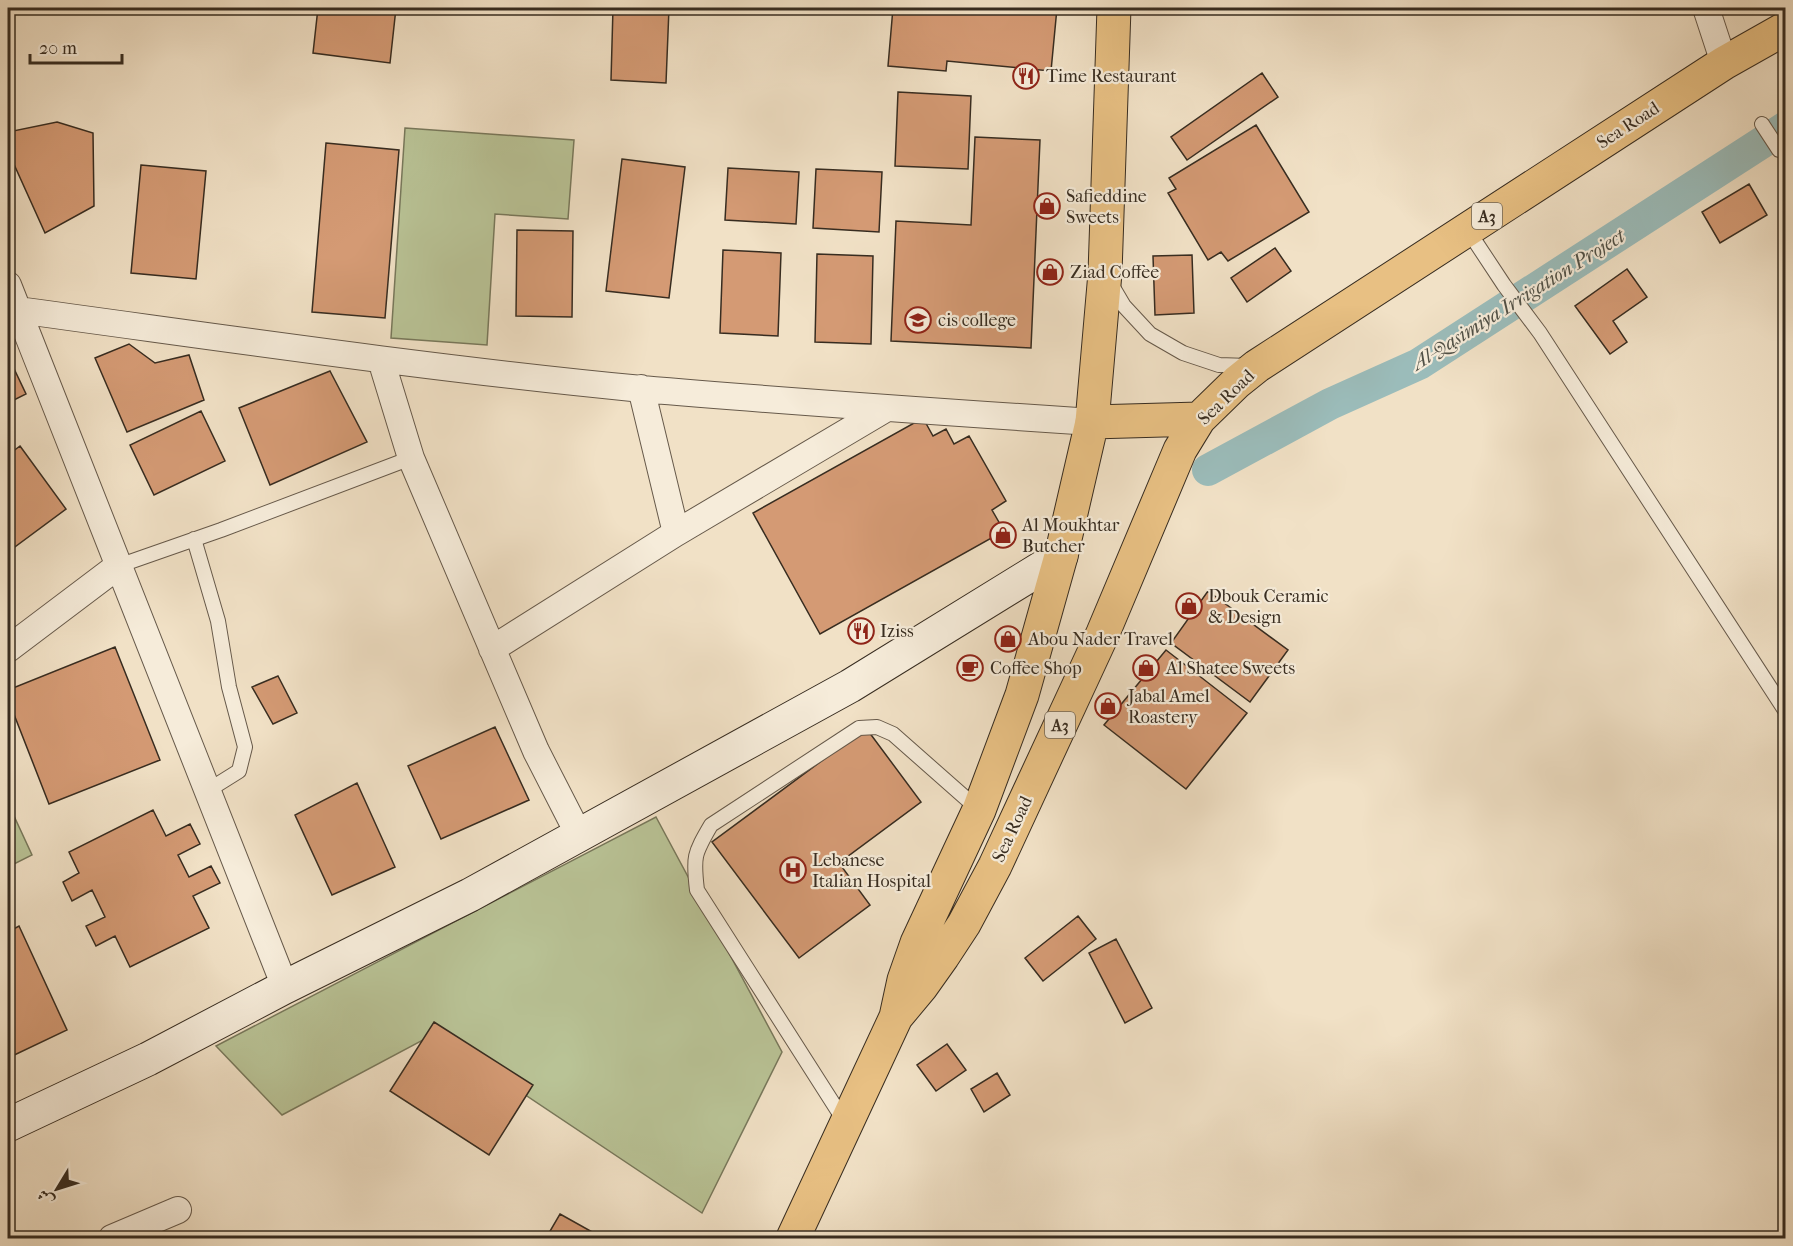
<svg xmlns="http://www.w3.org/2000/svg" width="1793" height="1246" font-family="'IM FELL French Canon',Amiri,serif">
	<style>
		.green { fill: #b9c396; stroke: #78785b; stroke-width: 1.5 }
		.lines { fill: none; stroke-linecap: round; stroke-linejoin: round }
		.canal { stroke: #9bbcba; stroke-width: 32 }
		.building { fill: #d49a74; stroke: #372c20; stroke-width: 1.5 }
		.lane-casing { stroke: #66594a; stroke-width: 16 }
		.street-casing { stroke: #66594a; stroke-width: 28 }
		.secondary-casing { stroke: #372c20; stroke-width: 35 }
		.primary-casing { stroke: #372c20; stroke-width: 35 }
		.highway-casing { stroke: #372c20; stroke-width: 35 }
		.lane { stroke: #f6ecda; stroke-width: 14 }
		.street { stroke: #f6ecda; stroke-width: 26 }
		.secondary { stroke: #f6ecda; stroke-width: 33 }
		.primary { stroke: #e8c083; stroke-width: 33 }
		.highway { stroke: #e8c083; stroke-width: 33 }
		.labels { text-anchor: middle; stroke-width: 4.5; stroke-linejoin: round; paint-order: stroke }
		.shield { fill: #f6ecda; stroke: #706658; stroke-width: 1.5 }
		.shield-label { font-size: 16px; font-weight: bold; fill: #372c20 }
		.poi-label { font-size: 18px; fill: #372c20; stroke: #f6ecda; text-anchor: start }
		.street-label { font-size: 18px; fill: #372c20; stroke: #f6ecda }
		.water-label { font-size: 20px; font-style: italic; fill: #505046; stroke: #f6ecda }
	</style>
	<rect width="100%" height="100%" fill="#f1e1c6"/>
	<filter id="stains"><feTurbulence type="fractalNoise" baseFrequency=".00333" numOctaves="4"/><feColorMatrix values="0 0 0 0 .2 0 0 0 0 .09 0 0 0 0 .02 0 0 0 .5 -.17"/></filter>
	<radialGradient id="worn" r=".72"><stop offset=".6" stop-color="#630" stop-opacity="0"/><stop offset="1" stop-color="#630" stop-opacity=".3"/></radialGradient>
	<!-- green -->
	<path class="green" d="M405 128 574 140 568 219 495 214 487 345 391 338Z
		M8 803 32 855 8 867Z
		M656 817 782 1052 702 1213 434 1034 282 1115 216 1046Z"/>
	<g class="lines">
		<!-- canal -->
		<path class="canal" d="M1208 470 1330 404 1419 364 1786 127"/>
	</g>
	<!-- building -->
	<path class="building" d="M318 8H396L390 63 313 53Z
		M613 8H669L666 83 611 80Z
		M893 8H1057L1051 71 947 61 946 71 888 66Z
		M1262 73 1278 97 1187 160 1171 137Z
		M898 92 971 96 968 169 895 166Z
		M57 122 93 133 94 206 45 233 8 151V132Z
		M1256 125 1309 212 1228 261 1221 252 1208 260 1168 193 1176 189 1169 178Z
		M975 137 1040 140 1031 348 891 341 896 221 971 225Z
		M326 143 399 150 385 318 312 312Z
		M622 159 685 167 669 298 606 291Z
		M141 165 206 171 196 279 131 273Z
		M728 168 799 172 796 224 725 220Z
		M816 169 882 172 879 232 813 228Z
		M1749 184 1767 215 1720 243 1702 212Z
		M517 230 573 231 572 317 516 316Z
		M1275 248 1291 271 1247 302 1231 278Z
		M723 250 781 253 778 336 720 333Z
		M817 254 873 256 871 344 815 342Z
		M1192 255 1194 313 1155 315 1153 256Z
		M1627 269 1647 297 1613 321 1627 342 1610 354 1575 306Z
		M129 344 155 363 189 355 204 400 127 432 95 358Z
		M8 356 26 394 8 403Z
		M330 371 367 442 270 485 239 408Z
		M201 411 225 461 154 495 130 445Z
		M923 418 933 436 946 429 954 444 969 436 1006 501 992 510 1004 531 820 634 753 513Z
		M20 446 66 509 8 552V455Z
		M1208 591 1288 650 1250 702 1171 643Z
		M115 647 160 760 49 804 8 699V690Z
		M1166 650 1247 713 1186 789 1104 725Z
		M278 676 297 713 273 724 252 687Z
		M495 727 529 800 441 839 408 766Z
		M866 728 921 802 839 863 870 905 799 958 712 842Z
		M357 783 395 867 332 895 295 815Z
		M153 810 166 836 190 824 200 844 178 855 189 877 211 866 220 883 193 896 209 928 130 967 115 936 96 946 86 926 105 917 92 890 72 901 63 882 79 873 69 852Z
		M1078 916 1096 939 1043 981 1025 958Z
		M19 926 67 1030 8 1058V932Z
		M1116 939 1152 1008 1125 1023 1089 953Z
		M434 1022 533 1085 489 1155 390 1091Z
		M947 1044 966 1070 936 1091 917 1065Z
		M997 1073 1010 1095 984 1112 971 1089Z
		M560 1214 603 1238H546Z"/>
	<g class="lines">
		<!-- lane casing -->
		<g class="lane-casing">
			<path id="lane" d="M1762 124 1779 150
				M1467 229 1504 285 1540 333 1786 712
				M1111 284 1124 306 1150 334 1183 353 1219 365 1249 366
				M194 539 218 621 229 687 245 747 239 771 207 791
				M118 566 221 530 411 458
				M845 1122 697 890C693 857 694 854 711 825L859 728 877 727 893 734 978 809"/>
		</g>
		<!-- street casing -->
		<g class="street-casing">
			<path id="street" d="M1706 8 1724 63
				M8 285 285 987
				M17 310C225 338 433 369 642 389 792 402 942 412 1092 422
				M381 360 411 458 536 751 579 835
				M641 388 676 533
				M8 649 118 566
				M492 649 676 533 887 408
				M112 1238 178 1210"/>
		</g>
		<!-- secondary casing -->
		<g class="secondary-casing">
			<path id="secondary" d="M8 1125 148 1059 285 987 470 895 850 686 1061 556"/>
		</g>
		<!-- primary casing -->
		<g class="primary-casing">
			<path id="primary" d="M1092 422 1105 273 1114 8"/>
		</g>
		<!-- highway casing -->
		<g class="highway-casing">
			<path id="highway" d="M896 1017 921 987 943 956 964 924 995 866 1103 633 1180 450 1199 419 1237 382 1257 366 1724 63 1786 28
				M793 1238 896 1017 904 980 917 943 979 810 1022 695 1061 556 1092 422 1199 419"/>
		</g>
		<!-- lane -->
		<use href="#lane" class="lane"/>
		<!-- street -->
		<use href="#street" class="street"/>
		<!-- secondary -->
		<use href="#secondary" class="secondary"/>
		<!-- primary -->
		<use href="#primary" class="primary"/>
		<!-- highway -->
		<use href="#highway" class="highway"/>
	</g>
	<!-- icons -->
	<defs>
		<g id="restaurant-ring" transform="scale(1.35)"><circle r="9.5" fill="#f6ecda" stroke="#8f2418" stroke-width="1.5"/><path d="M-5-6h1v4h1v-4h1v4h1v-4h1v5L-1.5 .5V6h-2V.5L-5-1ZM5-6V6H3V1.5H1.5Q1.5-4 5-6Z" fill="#8f2418"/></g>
		<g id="shop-ring" transform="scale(1.35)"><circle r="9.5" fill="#f6ecda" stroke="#8f2418" stroke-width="1.5"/><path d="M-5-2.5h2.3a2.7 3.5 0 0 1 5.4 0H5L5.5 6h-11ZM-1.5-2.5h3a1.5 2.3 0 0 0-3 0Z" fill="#8f2418"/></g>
		<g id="university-ring" transform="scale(1.35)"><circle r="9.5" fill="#f6ecda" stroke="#8f2418" stroke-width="1.5"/><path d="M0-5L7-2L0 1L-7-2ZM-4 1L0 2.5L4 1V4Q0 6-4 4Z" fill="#8f2418"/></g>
		<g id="cafe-ring" transform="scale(1.35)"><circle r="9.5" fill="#f6ecda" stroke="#8f2418" stroke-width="1.5"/><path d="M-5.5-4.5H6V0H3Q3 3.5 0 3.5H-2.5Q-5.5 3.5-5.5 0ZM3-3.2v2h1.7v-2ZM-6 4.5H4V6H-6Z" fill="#8f2418"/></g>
		<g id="hospital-ring" transform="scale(1.35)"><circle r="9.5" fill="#f6ecda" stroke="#8f2418" stroke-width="1.5"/><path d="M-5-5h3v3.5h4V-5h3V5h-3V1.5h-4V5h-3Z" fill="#8f2418"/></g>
	</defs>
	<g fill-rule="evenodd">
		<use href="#restaurant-ring" x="1026" y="76"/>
		<use href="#shop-ring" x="1047" y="206"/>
		<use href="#shop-ring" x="1050" y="272"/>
		<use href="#university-ring" x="918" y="320"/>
		<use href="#shop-ring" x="1003" y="535"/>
		<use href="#shop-ring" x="1189" y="606"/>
		<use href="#restaurant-ring" x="861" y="631"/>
		<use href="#shop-ring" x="1008" y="639"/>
		<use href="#cafe-ring" x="970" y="668"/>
		<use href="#shop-ring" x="1146" y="668"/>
		<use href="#shop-ring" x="1108" y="706"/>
		<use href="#hospital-ring" x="793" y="870"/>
	</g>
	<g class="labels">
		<!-- shield labels -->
		<g class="shield">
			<rect x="1472" y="203" width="30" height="26" rx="4.5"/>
			<rect x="1045" y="712" width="30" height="26" rx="4.5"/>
		</g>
		<g class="shield-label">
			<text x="1487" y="222">A3</text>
			<text x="1060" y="731">A3</text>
		</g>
		<!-- poi labels -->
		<g class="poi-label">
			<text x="1046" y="82">Time Restaurant</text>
			<text x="1066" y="202">Safieddine<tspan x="1066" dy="21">Sweets</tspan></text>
			<text x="1070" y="278">Ziad Coffee</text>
			<text x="938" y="326">cis college</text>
			<text x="1022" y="531">Al Moukhtar<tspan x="1022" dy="21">Butcher</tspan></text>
			<text x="1208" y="602">Dbouk Ceramic<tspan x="1208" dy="21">&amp; Design</tspan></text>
			<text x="880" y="637">Iziss</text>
			<text x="1028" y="645">Abou Nader Travel</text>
			<text x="990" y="674">Coffee Shop</text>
			<text x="1166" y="674">Al Shatee Sweets</text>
			<text x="1128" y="702">Jabal Amel<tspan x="1128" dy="21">Roastery</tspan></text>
			<text x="812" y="866">Lebanese<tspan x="812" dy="21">Italian Hospital</tspan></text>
		</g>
		<!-- street labels -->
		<g class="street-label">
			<text transform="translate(1628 125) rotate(-33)" y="6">Sea Road</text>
			<text transform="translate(1226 397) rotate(-44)" y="6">Sea Road</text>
			<text transform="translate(1012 829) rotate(-65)" y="6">Sea Road</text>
		</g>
		<!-- water labels -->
		<g class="water-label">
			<text transform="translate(1518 299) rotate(-32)" y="7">Al-Qasimiya Irrigation Project</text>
		</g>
	</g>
	<!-- margin -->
	<rect width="1793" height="1246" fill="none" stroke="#f1e1c6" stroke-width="30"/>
	<rect x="9" y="9" width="1775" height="1228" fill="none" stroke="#372c20" stroke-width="3"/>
	<rect x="15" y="15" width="1763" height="1216" fill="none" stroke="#372c20" stroke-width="1.5"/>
	<!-- north arrow -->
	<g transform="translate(57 1189) rotate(232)" stroke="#f6ecda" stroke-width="4.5" paint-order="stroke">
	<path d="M0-4.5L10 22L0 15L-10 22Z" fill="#372c20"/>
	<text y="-9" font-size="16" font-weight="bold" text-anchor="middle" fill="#372c20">ش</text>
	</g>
	<!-- scale -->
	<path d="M30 54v9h92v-9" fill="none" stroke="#372c20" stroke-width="3"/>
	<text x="39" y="54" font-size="18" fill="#372c20" stroke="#f6ecda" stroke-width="4.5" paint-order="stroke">20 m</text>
	<rect width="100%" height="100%" filter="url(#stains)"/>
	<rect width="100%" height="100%" fill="url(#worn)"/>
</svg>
